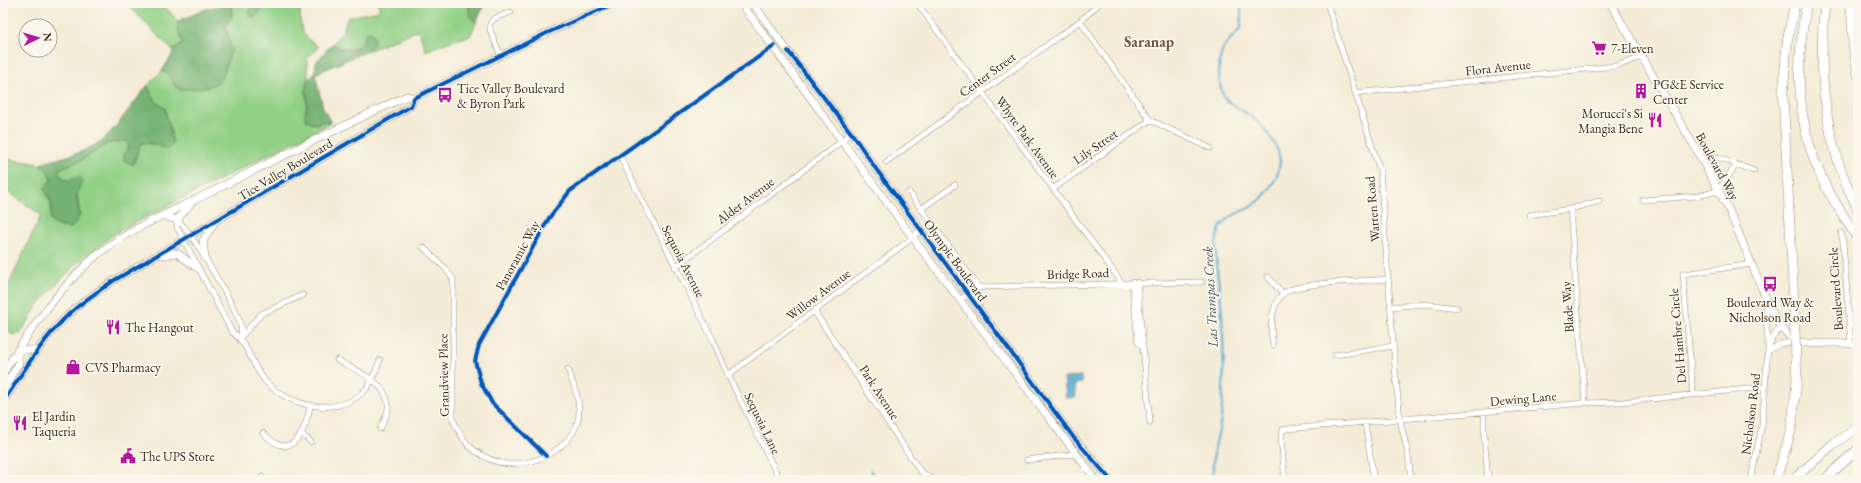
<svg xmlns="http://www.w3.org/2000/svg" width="1861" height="483" font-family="'EB Garamond',serif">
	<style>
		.green { fill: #92d086; stroke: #667d52 }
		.forest { fill: #75b273; stroke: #586e48 }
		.water { fill: #51a8ce; stroke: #466976 }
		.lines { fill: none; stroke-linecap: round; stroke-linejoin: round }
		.stream { stroke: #51a8ce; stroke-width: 2 }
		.street-casing { stroke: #988b7a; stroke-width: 6 }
		.secondary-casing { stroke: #988b7a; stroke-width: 8 }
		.highway-casing { stroke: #988b7a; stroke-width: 10 }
		.street { stroke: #fff; stroke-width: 5 }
		.secondary { stroke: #fff; stroke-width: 7 }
		.highway { stroke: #fff; stroke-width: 9 }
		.highway-bridge-casing { stroke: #988b7a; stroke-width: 10; stroke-linecap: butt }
		.highway-bridge { stroke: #fff; stroke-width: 9 }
		.cycleway-casing { stroke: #fbf7ec; stroke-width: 6 }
		.cycleway { stroke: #0057b8; stroke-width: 4 }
		.labels { text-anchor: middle; stroke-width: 3.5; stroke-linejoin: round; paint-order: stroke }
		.poi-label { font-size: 13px; fill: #3b2a1e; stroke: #fbf7ec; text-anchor: start }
		.street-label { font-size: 13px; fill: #3b2a1e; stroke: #fbf7ec }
		.water-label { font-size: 14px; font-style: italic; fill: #445c64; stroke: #fbf7ec }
		.quarter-label { font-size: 15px; font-weight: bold; fill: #715443; stroke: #fbf7ec }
	</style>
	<rect width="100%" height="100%" fill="#fbf7ec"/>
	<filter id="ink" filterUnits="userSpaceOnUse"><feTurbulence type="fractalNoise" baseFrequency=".025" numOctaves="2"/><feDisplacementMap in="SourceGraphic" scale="8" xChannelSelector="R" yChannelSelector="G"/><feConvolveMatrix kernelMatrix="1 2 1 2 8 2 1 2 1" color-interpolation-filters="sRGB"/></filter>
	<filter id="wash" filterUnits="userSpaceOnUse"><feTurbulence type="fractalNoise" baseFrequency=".012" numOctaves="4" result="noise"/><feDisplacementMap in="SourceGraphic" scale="16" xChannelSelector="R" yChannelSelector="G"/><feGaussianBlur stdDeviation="0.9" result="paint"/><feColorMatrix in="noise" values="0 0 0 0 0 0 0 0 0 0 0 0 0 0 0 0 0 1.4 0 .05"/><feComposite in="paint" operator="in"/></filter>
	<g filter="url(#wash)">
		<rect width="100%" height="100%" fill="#f4ecd7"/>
		<!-- green -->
		<path class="green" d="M126 3H161L178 21V29L183 44 172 50Z
			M237 3H253L250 9 259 13 264 4 300 3C301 15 298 30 308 39 311 42 316 44 318 47L307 59 308 78 305 92 307 102 305 113 310 123 316 124 325 121 331 123 119 231 77 263 60 281 38 305 20 334 12 335C0 326 3 306 3 292L5 293 41 215 3 188V157C17 164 51 158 51 180 51 185 48 191 47 196L51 202V221L55 225 63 228 80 216 77 193 80 177 69 181 58 175 59 169 82 160 108 143 126 141 136 158 137 149 141 143 155 144 167 149 173 144C171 131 167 120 165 108L157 103 147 86 162 71 172 77 175 86 223 76C225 68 232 50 230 42 228 29 222 30 232 17L231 4Z
			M379 3H469C469 12 469 17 476 23L470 36 448 42 426 51 418 30 340 63 341 60 364 49 367 32C359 51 350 53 332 44L342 33 348 17 379 11Z"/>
		<!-- forest -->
		<path class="forest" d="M253 3H267L264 4 259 13 254 18 249 15 250 9Z
			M469 3H485L476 23C469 17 469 12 469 3Z
			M231 4 232 17 226 24V32L232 48 223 76 218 82 206 88 180 90 175 86 168 74 162 71 174 52 172 50 183 44 178 29V21L209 8Z
			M367 32H371L374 38V45C365 52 351 54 341 60L340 63 315 74 323 108 331 123 325 121C316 124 313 125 305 119 305 114 307 108 307 103 308 89 300 84 315 74L316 62 332 44C349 53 360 51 367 32Z
			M147 86 157 103 165 108C167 120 171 131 173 144L167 149 155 144 141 143 133 165 124 160V153L129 147 126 141 108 143 82 160 59 169V175L68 181 80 177 83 180C81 185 77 190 77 195 77 211 84 214 71 228L55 225 51 221V202L44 189 51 180C49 172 46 168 40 164L81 152 102 141 117 125Z"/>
		<!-- water -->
		<path class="water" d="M1081 376 1082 383 1075 384 1076 397 1066 398 1064 378Z"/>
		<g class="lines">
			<!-- stream -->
			<path class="stream" d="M870 470 878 480
				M1214 480C1210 453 1218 442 1221 418 1225 380 1224 341 1221 303 1220 283 1211 249 1219 231 1224 218 1237 213 1249 208 1264 200 1279 179 1280 162 1280 147 1265 128 1254 119 1246 111 1234 108 1227 100 1217 91 1218 63 1222 51 1225 43 1236 34 1241 28V3"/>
		</g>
	</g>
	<g filter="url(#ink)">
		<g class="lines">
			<!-- street casing -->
			<g class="street-casing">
				<path id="street" d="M917 3 1122 283
					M1327 3 1380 171 1395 367 1400 420 1408 454 1411 480
					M1080 21 1150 120 1210 148
					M501 56 490 30V24L493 19 511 12
					M1355 93 1616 66 1642 57
					M1696 149 1754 171
					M620 156 713 340 728 375 780 480
					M886 162 1080 21 1100 3
					M1053 189 1150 120
					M909 192 979 288
					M1643 200 1698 196 1718 191 1736 165
					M921 209 955 185
					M1570 209 1585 403
					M1529 215 1570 209 1600 201
					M177 220V227L232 332C249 344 252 367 266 382 290 407 338 418 365 390 373 382 376 369 380 360
					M177 220C188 225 237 310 241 326 242 329 241 334 240 338
					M1841 233 1843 242 1851 344
					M423 247 446 269 453 279V420C459 431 464 443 474 450 484 457 496 463 508 464 537 465 570 449 578 420 582 403 573 384 568 369
					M675 267 842 141 851 132
					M1268 277 1283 294
					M1132 282 1138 343 1143 346
					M1137 282 1150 422
					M1765 299 1768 347
					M960 300 974 290 983 287 1202 282
					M1390 307 1425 304 1457 308
					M814 311 920 471 933 480
					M241 337 261 314 303 295
					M1273 345C1270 330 1270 304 1284 293 1298 282 1367 281 1388 279
					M1768 351 1780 344 1797 341
					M1335 355 1393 346
					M337 360C355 370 384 380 388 403 390 411 383 422 380 429
					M728 375 907 242 921 230
					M1693 394 1683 274 1752 264
					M1484 413V433L1488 480
					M1365 423 1374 480
					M263 433C292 463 305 433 310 406
					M302 434 311 442
					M546 456 492 403 481 383 475 361 479 345 549 218 570 191 774 46
					M1027 460 1075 454
					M262 476 264 480
					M1285 480 1281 439 1283 430 1287 429 1585 403 1622 402 1766 387
					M1751 480 1762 425 1768 348 1773 337 1781 327"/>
			</g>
			<!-- secondary casing -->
			<g class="secondary-casing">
				<path id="secondary" d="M741 3 913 238 1096 480
					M753 3C792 60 838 112 876 169L1074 438 1111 480
					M1610 3 1696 149 1728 208 1771 310C1794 361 1819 336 1858 345
					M164 216 177 220 192 202
					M162 255 177 253 197 268
					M205 258 203 241 213 225
					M19 350H38
					M3 373C26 336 56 292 88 263 121 232 165 215 205 195 272 161 339 127 407 96L414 98
					M3 389 19 363V350
					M3 402C22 374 40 343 64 319 78 304 96 293 113 281L411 106 414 98 547 33 615 3"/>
			</g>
			<!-- highway casing -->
			<g class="highway-casing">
				<path id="highway" d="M1807 3C1794 67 1796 127 1826 187 1836 205 1847 221 1858 239
					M1825 3C1817 73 1825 146 1858 209
					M1851 3 1853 43 1858 75
					M1793 285 1783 94 1787 42 1795 3
					M1776 480 1791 431 1797 381
					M1793 480 1832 445 1858 427
					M1824 480 1858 449
					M1854 480 1858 477"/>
			</g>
			<!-- street -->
			<use href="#street" class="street"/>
			<!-- secondary -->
			<use href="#secondary" class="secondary"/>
			<!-- highway -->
			<use href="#highway" class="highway"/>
			<!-- highway-bridge casing -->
			<g class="highway-bridge-casing">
				<path id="highway-bridge" d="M1793 285 1797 381"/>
			</g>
			<!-- highway-bridge -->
			<use href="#highway-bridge" class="highway-bridge"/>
			<!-- cycleway casing -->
			<g class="cycleway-casing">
				<path id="cycleway" d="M788 51 855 138 876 169 1074 438 1109 478
					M3 402C22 374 40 343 64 319 78 304 96 293 113 281L411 106 414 98 547 33 615 3
					M546 456 492 403 481 383 475 361 479 345 549 218 570 191 774 46"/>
			</g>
			<!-- cycleway -->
			<use href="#cycleway" class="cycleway"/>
		</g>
	</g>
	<!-- icons -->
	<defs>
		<g id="supermarket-bare" transform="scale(1.2)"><path d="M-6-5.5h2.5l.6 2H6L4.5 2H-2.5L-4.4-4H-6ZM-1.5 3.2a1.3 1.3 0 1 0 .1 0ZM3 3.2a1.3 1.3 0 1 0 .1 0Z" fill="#b5179e" stroke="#fbf7ec" stroke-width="2.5" paint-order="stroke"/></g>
		<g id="building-bare" transform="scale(1.2)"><path d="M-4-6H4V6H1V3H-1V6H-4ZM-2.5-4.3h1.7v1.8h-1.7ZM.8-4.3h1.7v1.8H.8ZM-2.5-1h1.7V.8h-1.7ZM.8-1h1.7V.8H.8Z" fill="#b5179e" stroke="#fbf7ec" stroke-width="2.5" paint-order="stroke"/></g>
		<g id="bus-bare" transform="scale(1.2)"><path d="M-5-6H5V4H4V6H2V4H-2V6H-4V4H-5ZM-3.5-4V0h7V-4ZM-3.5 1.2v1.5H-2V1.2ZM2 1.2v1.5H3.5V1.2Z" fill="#b5179e" stroke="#fbf7ec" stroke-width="2.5" paint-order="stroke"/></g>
		<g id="restaurant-bare" transform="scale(1.2)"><path d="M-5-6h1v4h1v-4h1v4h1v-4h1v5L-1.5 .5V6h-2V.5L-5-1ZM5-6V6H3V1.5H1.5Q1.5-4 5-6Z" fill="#b5179e" stroke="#fbf7ec" stroke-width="2.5" paint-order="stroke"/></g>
		<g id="shop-bare" transform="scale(1.2)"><path d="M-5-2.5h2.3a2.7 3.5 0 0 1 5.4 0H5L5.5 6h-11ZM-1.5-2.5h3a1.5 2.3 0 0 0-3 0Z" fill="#b5179e" stroke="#fbf7ec" stroke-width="2.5" paint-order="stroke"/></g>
		<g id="civic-bare" transform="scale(1.2)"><path d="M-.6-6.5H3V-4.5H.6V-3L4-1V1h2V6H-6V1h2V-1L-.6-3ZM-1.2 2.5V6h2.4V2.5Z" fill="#b5179e" stroke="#fbf7ec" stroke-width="2.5" paint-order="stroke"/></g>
	</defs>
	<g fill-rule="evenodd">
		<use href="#supermarket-bare" x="1599" y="48"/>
		<use href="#building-bare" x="1641" y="91"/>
		<use href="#bus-bare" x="445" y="95"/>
		<use href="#restaurant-bare" x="1655" y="120"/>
		<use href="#bus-bare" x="1770" y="284"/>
		<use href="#restaurant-bare" x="113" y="327"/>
		<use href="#shop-bare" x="73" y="367"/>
		<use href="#restaurant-bare" x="20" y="423"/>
		<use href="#civic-bare" x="128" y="456"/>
	</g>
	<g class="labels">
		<!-- poi labels -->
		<g class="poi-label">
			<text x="1611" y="53">7-Eleven</text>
			<text x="1653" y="89">PG&amp;E Service<tspan x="1653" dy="15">Center</tspan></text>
			<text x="457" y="93">Tice Valley Boulevard<tspan x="457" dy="15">&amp; Byron Park</tspan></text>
			<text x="1643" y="118" text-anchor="end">Morucci's Si<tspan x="1643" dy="15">Mangia Bene</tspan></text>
			<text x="1770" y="307" text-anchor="middle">Boulevard Way &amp;<tspan x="1770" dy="15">Nicholson Road</tspan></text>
			<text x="125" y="332">The Hangout</text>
			<text x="85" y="372">CVS Pharmacy</text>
			<text x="32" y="421">El Jardin<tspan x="32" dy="15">Taqueria</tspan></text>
			<text x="140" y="461">The UPS Store</text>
		</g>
		<!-- street labels -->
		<g class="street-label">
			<text transform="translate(1498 67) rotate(-6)" y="5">Flora Avenue</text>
			<text transform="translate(987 74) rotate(-36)" y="5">Center Street</text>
			<text transform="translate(1028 137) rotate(54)" y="5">Whyte Park Avenue</text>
			<text transform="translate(1095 146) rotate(-35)" y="5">Lily Street</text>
			<text transform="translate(1718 166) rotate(61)" y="5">Boulevard Way</text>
			<text transform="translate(285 169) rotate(-31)" y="5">Tice Valley Boulevard</text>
			<text transform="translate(745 200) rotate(-37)" y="5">Alder Avenue</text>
			<text transform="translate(1372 209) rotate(-95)" y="5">Warren Road</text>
			<text transform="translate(517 255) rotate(-61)" y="5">Panoramic Way</text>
			<text transform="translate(956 260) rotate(54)" y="5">Olympic Boulevard</text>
			<text transform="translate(684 261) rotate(63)" y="5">Sequoia Avenue</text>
			<text transform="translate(1078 273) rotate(-2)" y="5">Bridge Road</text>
			<text transform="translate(1835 289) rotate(-94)" y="5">Boulevard Circle</text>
			<text transform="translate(818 294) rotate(-37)" y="5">Willow Avenue</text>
			<text transform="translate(1567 307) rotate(-94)" y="5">Blade Way</text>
			<text transform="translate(1677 336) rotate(-95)" y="5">Del Hambre Circle</text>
			<text transform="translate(443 375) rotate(-91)" y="5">Grandview Place</text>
			<text transform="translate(880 392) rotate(57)" y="5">Park Avenue</text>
			<text transform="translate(1523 398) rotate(-5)" y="5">Dewing Lane</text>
			<text transform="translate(1750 414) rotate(-83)" y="5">Nicholson Road</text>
			<text transform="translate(763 423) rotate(64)" y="5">Sequoia Lane</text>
		</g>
		<!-- water labels -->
		<g class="water-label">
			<text transform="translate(1210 297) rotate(-93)" y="5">Las Trampas Creek</text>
		</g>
		<!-- quarter labels -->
		<g class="quarter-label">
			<text x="1149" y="47">Saranap</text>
		</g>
	</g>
	<!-- margin -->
	<rect width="1861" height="483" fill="none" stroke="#fbf7ec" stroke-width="16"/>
	<!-- north arrow -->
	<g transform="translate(38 38) rotate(85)"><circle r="19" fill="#fbf7ec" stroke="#aea59a"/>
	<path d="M0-3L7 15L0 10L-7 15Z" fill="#b5179e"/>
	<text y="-6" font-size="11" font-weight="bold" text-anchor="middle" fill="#3b2a1e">N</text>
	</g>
</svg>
